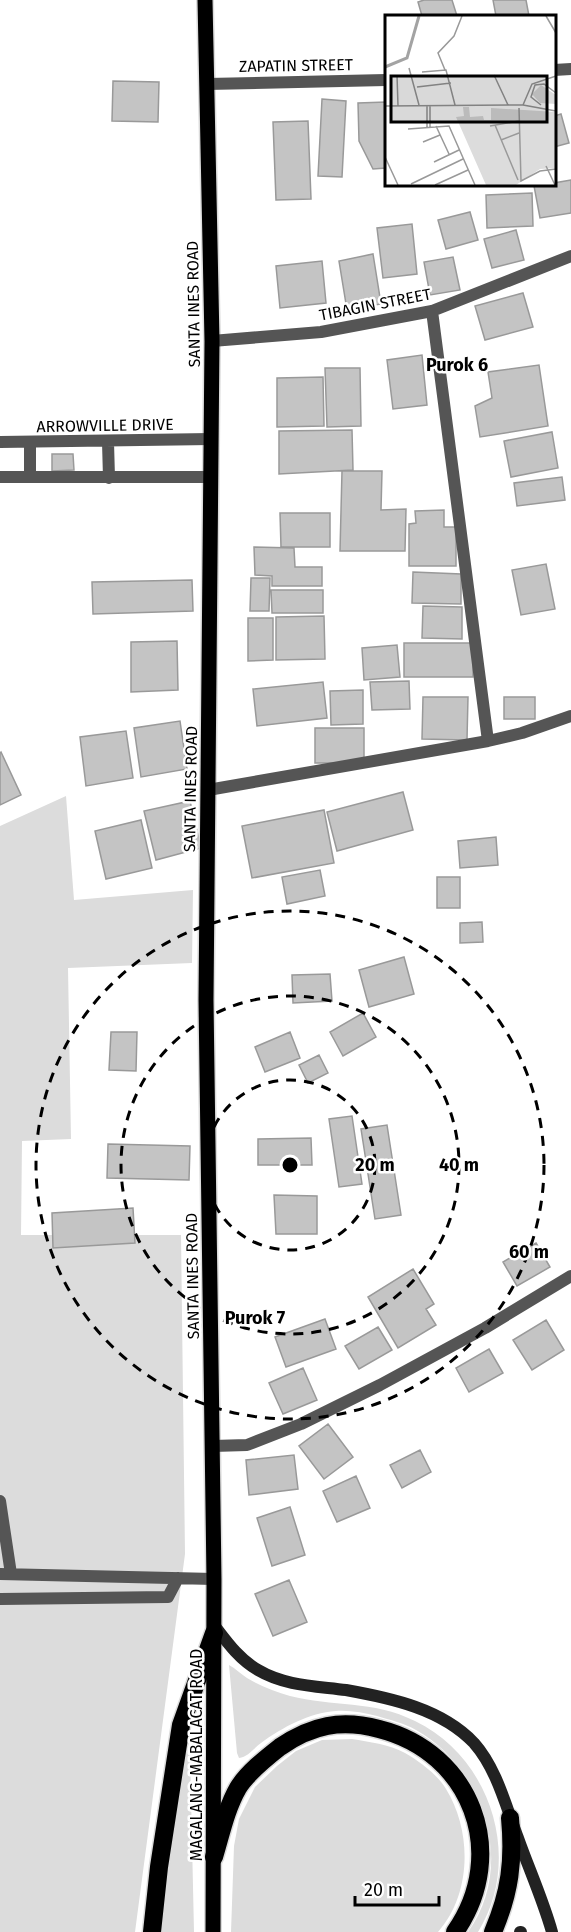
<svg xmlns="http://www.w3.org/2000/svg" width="571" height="1932" font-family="'Fira Sans',sans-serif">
  <rect width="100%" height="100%" fill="#fff"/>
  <path fill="#dcdcdc" d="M66,796L74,900L193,890L192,963L68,968L71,1139L22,1141L21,1235H181L185,1554L135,1932H0V826Z
    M229,1665C235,1668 241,1674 247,1678C260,1686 276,1692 290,1696C332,1707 373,1700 415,1721C492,1758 523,1860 478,1932H468C516,1865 485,1769 416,1730C404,1723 390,1720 377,1716C364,1713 350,1710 336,1711C309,1713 283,1727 261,1743C254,1748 248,1757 239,1758L237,1753Z
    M352,1739C369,1742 389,1744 405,1753C419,1761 438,1775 446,1789C472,1831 472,1894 438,1932H231L234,1846L239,1819L255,1787L277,1766L296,1751L322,1740Z
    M188,1748L190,1751L194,1932H161L167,1858L185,1751Z"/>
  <path fill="#c4c4c4" stroke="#999" stroke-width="1.5" d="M424,0H452L457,16H422L418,2Z
    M493,0H526L529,16H496Z
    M113,81L159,82L158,122L112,121Z
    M322,99L346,101L342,177L318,176Z
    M386,102V168L373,169L359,141L358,103Z
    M561,114L569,143L554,147V116Z
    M308,121L311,199L276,200L273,122Z
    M571,180V213L540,218L534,186L554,184V183Z
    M532,193L533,226L487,228L486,195Z
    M470,212L478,240L446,249L438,220Z
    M412,224L417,274L383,278L377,228Z
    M516,230L524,260L492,268L484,239Z
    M373,254L381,304L347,310L339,261Z
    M453,257L460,290L430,295L424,262Z
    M322,261L326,303L280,308L276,266Z
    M523,293L533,327L485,340L475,306Z
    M422,355L427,405L393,409L387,360Z
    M539,365L548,426L480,437L475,406L492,398L488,372Z
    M325,368H360L361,426L327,427Z
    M323,377L324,426L277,427V378Z
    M352,430L353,470L279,474V431Z
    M552,432L558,468L511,477L504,441Z
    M52,454H73L74,470L52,471Z
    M342,471H382L381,510L406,509L405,551H340Z
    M562,477L565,500L517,506L514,483Z
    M444,510V527H456V566H409V524L416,523L415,511Z
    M280,513H330V547H281Z
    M254,547L294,548L295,567H322V586H272V576L255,575Z
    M546,564L555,609L521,615L512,570Z
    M413,572L461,574V604L412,603Z
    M251,578H270L269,611H250Z
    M192,580L193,611L93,614L92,582Z
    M271,590H323V613H272Z
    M423,606L462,607V639L422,638Z
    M324,616L325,659L276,660V617Z
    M248,618H273V660L248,661Z
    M177,641L178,690L131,692V642Z
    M404,643H473V677H404Z
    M397,645L400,677L364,680L362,648Z
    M409,681L410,709L372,710L370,682Z
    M323,682L327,718L257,726L253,689Z
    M363,690V724L331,725L330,691Z
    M423,697H468L467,740L422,739Z
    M504,697H535V719H504Z
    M180,721L187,769L141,777L134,728Z
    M315,728H364V763H315Z
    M126,731L133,778L86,786L80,737Z
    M1,752L21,795L0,805V753Z
    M403,792L413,830L337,851L327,812Z
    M190,801L201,848L156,860L144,811Z
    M324,810L334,863L252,878L242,826Z
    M141,820L152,868L106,879L95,831Z
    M496,837L498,865L460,868L458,841Z
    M320,870L325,896L287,904L282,877Z
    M437,877H460V908H437Z
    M482,922L483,942L460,943V923Z
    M404,957L414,994L369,1007L359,970Z
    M330,974L332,1001L293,1003L292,975Z
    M363,1013L376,1037L343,1056L330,1032Z
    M111,1032H137L136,1071L109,1070Z
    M290,1032L300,1058L265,1072L255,1047Z
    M319,1055L328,1073L308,1083L299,1065Z
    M352,1116L362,1184L339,1187L329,1119Z
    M387,1125L401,1215L375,1219L361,1129Z
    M311,1138L312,1165H258V1139Z
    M108,1144L190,1146L189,1180L107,1178Z
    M274,1195L317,1196V1234H276Z
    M133,1208L135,1243L53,1248L52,1213Z
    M536,1243L550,1267L517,1286L503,1262Z
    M413,1269L434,1304L426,1309L436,1325L398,1348L368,1297Z
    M325,1319L336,1349L286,1367L275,1337Z
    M546,1320L564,1350L532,1370L513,1340Z
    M378,1327L392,1350L359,1369L345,1346Z
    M489,1349L503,1373L469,1392L456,1368Z
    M303,1368L317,1400L283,1414L269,1383Z
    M328,1424L353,1457L324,1479L299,1446Z
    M420,1450L431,1472L402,1488L390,1465Z
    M294,1455L298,1489L249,1495L246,1460Z
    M356,1476L370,1508L337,1522L323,1491Z
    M290,1507L305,1555L272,1566L257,1518Z
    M289,1580L307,1622L273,1636L255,1594Z"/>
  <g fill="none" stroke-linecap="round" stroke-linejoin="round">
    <defs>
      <path id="primary" d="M205,0L212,341L206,1000L214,1579L213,1932"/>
      <path id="highway" d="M214,1857C221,1834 226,1809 238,1788C247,1773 266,1758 280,1747C312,1725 341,1719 379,1729C471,1752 510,1853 455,1932
        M152,1932L159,1867L181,1725L214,1633
        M493,1932C510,1892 514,1861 510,1818"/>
    </defs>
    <use href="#primary" stroke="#dbdbdb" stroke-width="18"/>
    <use href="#highway" stroke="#dbdbdb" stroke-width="21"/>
    <path stroke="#555" stroke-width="12" d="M554,70L571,69
      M207,84L386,80
      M432,311L488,741
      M212,341L321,332L432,311L571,256
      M0,442L211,439
      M30,442V477
      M108,442L109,478
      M0,477H211
      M208,790L488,741L522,733L571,716
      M213,1446L247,1445L301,1424L380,1385L485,1328L571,1276
      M0,1501L11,1574
      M0,1574L214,1579
      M0,1599L168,1597L178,1578"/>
    <path stroke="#222" stroke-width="12" d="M214,1625C227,1642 239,1659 258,1670C285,1686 316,1686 346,1690C391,1698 442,1709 474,1743C497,1769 506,1807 518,1838C529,1869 543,1900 552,1932
      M520,1932H521"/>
    <use href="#primary" stroke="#000" stroke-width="15"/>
    <use href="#highway" stroke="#000" stroke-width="18"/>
  </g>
  <g fill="none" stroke="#000" stroke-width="3" stroke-dasharray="10 8">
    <circle cx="290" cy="1165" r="85"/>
    <circle cx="290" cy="1165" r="169"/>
    <circle cx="290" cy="1165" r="254"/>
  </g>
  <g text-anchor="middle" stroke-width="5" stroke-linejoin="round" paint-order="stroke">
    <g font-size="16" fill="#000" stroke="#fff">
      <text transform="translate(296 65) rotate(-1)" y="6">ZAPATIN STREET</text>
      <text transform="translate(193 304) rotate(-91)" y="6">SANTA INES ROAD</text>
      <text transform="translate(375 304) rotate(-11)" y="6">TIBAGIN STREET</text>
      <text transform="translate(105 425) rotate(-1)" y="6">ARROWVILLE DRIVE</text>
      <text transform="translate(190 789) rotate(-89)" y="6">SANTA INES ROAD</text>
      <text transform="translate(192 1276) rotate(-91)" y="6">SANTA INES ROAD</text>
      <text transform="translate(196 1755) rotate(-90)" y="6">MAGALANG-MABALACAT ROAD</text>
    </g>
    <g font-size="18" font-weight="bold" fill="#000" stroke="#fff">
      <text x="457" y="371">Purok 6</text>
      <text x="255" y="1324">Purok 7</text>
    </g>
  </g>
  <g transform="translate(385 15)">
    <rect width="171" height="171" fill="#fff"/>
    <path d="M156,70L171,80V89L155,88L147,79ZM78,92H84L85,102L98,101L99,105H106V93L171,97V153L155,154L131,170H101L71,102L79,101Z" fill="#dcdcdc"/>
    <path fill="none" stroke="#a3a3a3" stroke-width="3" d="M0,52L22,43L34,1"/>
    <path fill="none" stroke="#999" stroke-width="1.5" d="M161,1L171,18M24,53L34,90M60,55L53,38L69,21L77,1M37,57L61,55L70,90M12,60L13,91M109,60L123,90M32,72L66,68M42,90V112M45,90V112M138,90L147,69L171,61M138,90L171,96M156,90L146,82L150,70L159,69L171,78M0,91L139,90M134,93L136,166L155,156L171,154M110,110L133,165M51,111L64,139M105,111L134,106M23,114L64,111L90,170M116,125L134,118M38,127L55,120M0,142L13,170M49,147L74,135M161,151L170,170M26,169L78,144M50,170L83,155"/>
    <path fill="#000" fill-opacity="0.15" stroke="#000" stroke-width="3" d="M6,61H162V107H6Z"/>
    <rect width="171" height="171" fill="none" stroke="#000" stroke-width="3"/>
  </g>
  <circle cx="290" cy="1165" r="9" fill="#000" stroke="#fff" stroke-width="3"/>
  <g font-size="18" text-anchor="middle" font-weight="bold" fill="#000" stroke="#fff" stroke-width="5" stroke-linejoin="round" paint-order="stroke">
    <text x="375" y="1171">20 m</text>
    <text x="459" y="1171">40 m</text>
    <text x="529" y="1258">60 m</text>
  </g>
  <path d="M355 1896v9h84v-9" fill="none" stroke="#000000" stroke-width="3"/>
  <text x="364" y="1896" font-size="18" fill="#000000" stroke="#ffffff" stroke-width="4.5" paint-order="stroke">20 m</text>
</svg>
